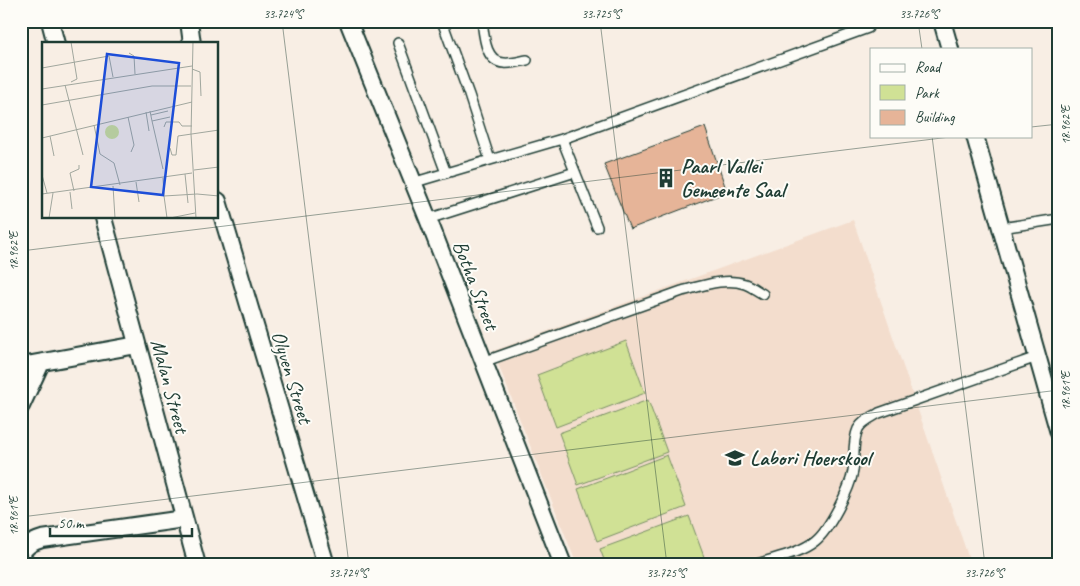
<svg xmlns="http://www.w3.org/2000/svg" width="1080" height="586" font-family="Caveat,sans-serif">
  <rect width="100%" height="100%" fill="#f8eee4"/>
  <filter id="ink" filterUnits="userSpaceOnUse"><feTurbulence type="fractalNoise" baseFrequency=".02" numOctaves="2"/><feDisplacementMap in="SourceGraphic" scale="10" xChannelSelector="R" yChannelSelector="G"/><feConvolveMatrix kernelMatrix="1 2 1 2 8 2 1 2 1" color-interpolation-filters="sRGB"/></filter>
  <g filter="url(#ink)">
    <path fill="#f3ddcd" d="M853,220L971,565H577L493,351Z"/>
    <path fill="#d0e195" stroke="#788f64" d="M626,341L645,393L556,427L537,375Z
      M648,400L667,452L578,485L559,433Z
      M667,455L686,507L597,541L578,489Z
      M689,516L707,565H606L600,549Z"/>
    <path fill="#e6b498" stroke="#1f3d34" d="M386,21H422L387,26Z
      M705,127L727,192L630,229L604,164Z"/>
    <g fill="none" stroke-linecap="round" stroke-linejoin="round">
      <defs>
        <path id="service" d="M482,21C484,35 485,62 504,63C511,64 520,61 527,60
          M398,43L446,173
          M562,139L597,227
          M490,160L562,139L868,28
          M412,183L490,160L469,95L442,21
          M428,219L575,172
          M1001,228L1059,219
          M483,362L682,291C702,286 725,277 745,284C751,286 757,291 763,294
          M754,565C773,558 799,554 815,541C829,530 850,489 853,471C855,458 852,442 858,429C862,421 871,418 879,413L1037,357"/>
        <path id="minor" d="M50,21L56,44
          M189,21L192,44
          M348,21L428,219L563,565
          M942,21L950,49
          M975,136L1059,433
          M218,201L326,565
          M103,218L197,565
          M21,366L137,345
          M21,406L41,363
          M21,555C25,545 33,542 42,539L184,519"/>
      </defs>
      <use href="#service" stroke="#1f3d34" stroke-width="12"/>
      <use href="#minor" stroke="#1f3d34" stroke-width="20"/>
      <use href="#service" stroke="#fdfcf7" stroke-width="9"/>
      <use href="#minor" stroke="#fdfcf7" stroke-width="16"/>
    </g>
  </g>
  <path fill="none" stroke="#1f3d34" stroke-width="1" stroke-opacity="0.45" d="M282,21L349,565M600,21L667,565M918,21L922,49M1031,127L1059,124M932,136L985,565M21,251L958,136M21,491L30,565M21,517L1059,390"/>
  <defs>
    <symbol id="building-bare" viewBox="-9 -9 18 18"><path d="M-4-6H4V6H1V3H-1V6H-4ZM-2.5-4.3h1.7v1.8h-1.7ZM.8-4.3h1.7v1.8H.8ZM-2.5-1h1.7V.8h-1.7ZM.8-1h1.7V.8H.8Z" fill="#1f3d34" stroke="#fdfcf7" stroke-width="2.5" paint-order="stroke"/></symbol>
    <symbol id="school-bare" viewBox="-9 -9 18 18"><path d="M0-5L7-2L0 1L-7-2ZM-4 1L0 2.5L4 1V4Q0 6-4 4Z" fill="#1f3d34" stroke="#fdfcf7" stroke-width="2.5" paint-order="stroke"/></symbol>
  </defs>
  <g fill-rule="evenodd">
    <use href="#building-bare" x="652" y="164" width="28" height="28"/>
    <use href="#school-bare" x="721" y="444" width="28" height="28"/>
  </g>
  <g text-anchor="middle" stroke-width="4" stroke-linejoin="round" paint-order="stroke">
    <g font-size="21" font-weight="bold" fill="#1f3d34" stroke="#fdfcf7" text-anchor="start">
      <text x="681" y="173">Paarl Vallei<tspan x="681" dy="24">Gemeente Saal</tspan></text>
      <text x="750" y="465">Labori Hoerskool</text>
    </g>
    <g font-size="21" fill="#1f3d34" stroke="#fdfcf7">
      <text transform="translate(476 285) rotate(69)" y="7">Botha Street</text>
      <text transform="translate(292 377) rotate(73)" y="7">Olyven Street</text>
      <text transform="translate(170 386) rotate(75)" y="7">Malan Street</text>
    </g>
  </g>
  <g transform="translate(42 42)">
    <rect width="176" height="176" fill="#f8eee4"/>
    <path d="M63 90a7 7 0 1 1 14 0a7 7 0 1 1-14 0Z" fill="#d0e195"/>
    <path fill="none" stroke="#a1a79e" stroke-width="1" d="M151,0L149,92L154,176M87,11L92,14L93,32M0,26L67,14L71,35M150,27L158,30L159,54M29,40L35,37L29,0M23,43L41,113M0,47L150,24M0,63L110,44H149M108,69L110,79L128,75M104,70L107,89M109,73L126,69M86,75L92,103L89,110M110,79L121,127M52,83L58,112L72,121L78,143M122,85L124,80H137L140,84H150M8,94L12,114M0,96L150,60M128,106L130,113H134L136,94L177,88M152,128L177,125M143,132L146,161M0,133L5,151M121,136L122,154L155,152L177,154M94,140L97,160M71,144L73,176M32,149L28,131L37,127V123M28,150L30,167M0,152L150,131M122,154L125,176M7,176L11,151M128,176L153,171"/>
    <path fill="#1d4ed8" fill-opacity="0.15" stroke="#1d4ed8" stroke-width="2.5" d="M65,12L137,21L121,153L49,145Z"/>
    <rect width="176" height="176" fill="none" stroke="#1f3d34" stroke-width="2.5"/>
  </g>
  <rect width="1080" height="586" fill="none" stroke="#fdfcf7" stroke-width="55"/>
  <rect x="870" y="48" width="162" height="90" fill="#fdfcf7" stroke="#a4b0a9"/>
  <rect x="880" y="64" width="25" height="8" fill="#fdfcf7" stroke="#a4b0a9"/>
  <text x="915" y="72" font-size="15" fill="#1f3d34">Road</text>
  <rect x="880" y="85" width="25" height="15" fill="#d0e195" stroke="#a4b0a9"/>
  <text x="915" y="98" font-size="15" fill="#1f3d34">Park</text>
  <rect x="880" y="110" width="25" height="15" fill="#e6b498" stroke="#a4b0a9"/>
  <text x="915" y="122" font-size="15" fill="#1f3d34">Building</text>
  <path d="M50 528v8h142v-8" fill="none" stroke="#1f3d34" stroke-width="2.5"/>
  <text x="58" y="528" font-size="15" fill="#1f3d34" stroke="#fdfcf7" stroke-width="4" paint-order="stroke">50 m</text>
  <rect x="28" y="28" width="1024" height="530" fill="none" stroke="#1f3d34" stroke-width="2"/>
  <g font-size="12" text-anchor="middle" fill="#1f3d34">
    <text x="283" y="18">33.724°S</text>
    <text x="601" y="18">33.725°S</text>
    <text x="919" y="18">33.726°S</text>
    <text transform="translate(1066 125) rotate(-90)" y="4">18.962°E</text>
    <text transform="translate(14 251) rotate(-90)" y="4">18.962°E</text>
    <text transform="translate(1066 391) rotate(-90)" y="4">18.961°E</text>
    <text transform="translate(14 516) rotate(-90)" y="4">18.961°E</text>
    <text x="348" y="577">33.724°S</text>
    <text x="666" y="577">33.725°S</text>
    <text x="984" y="577">33.726°S</text>
  </g>
</svg>
